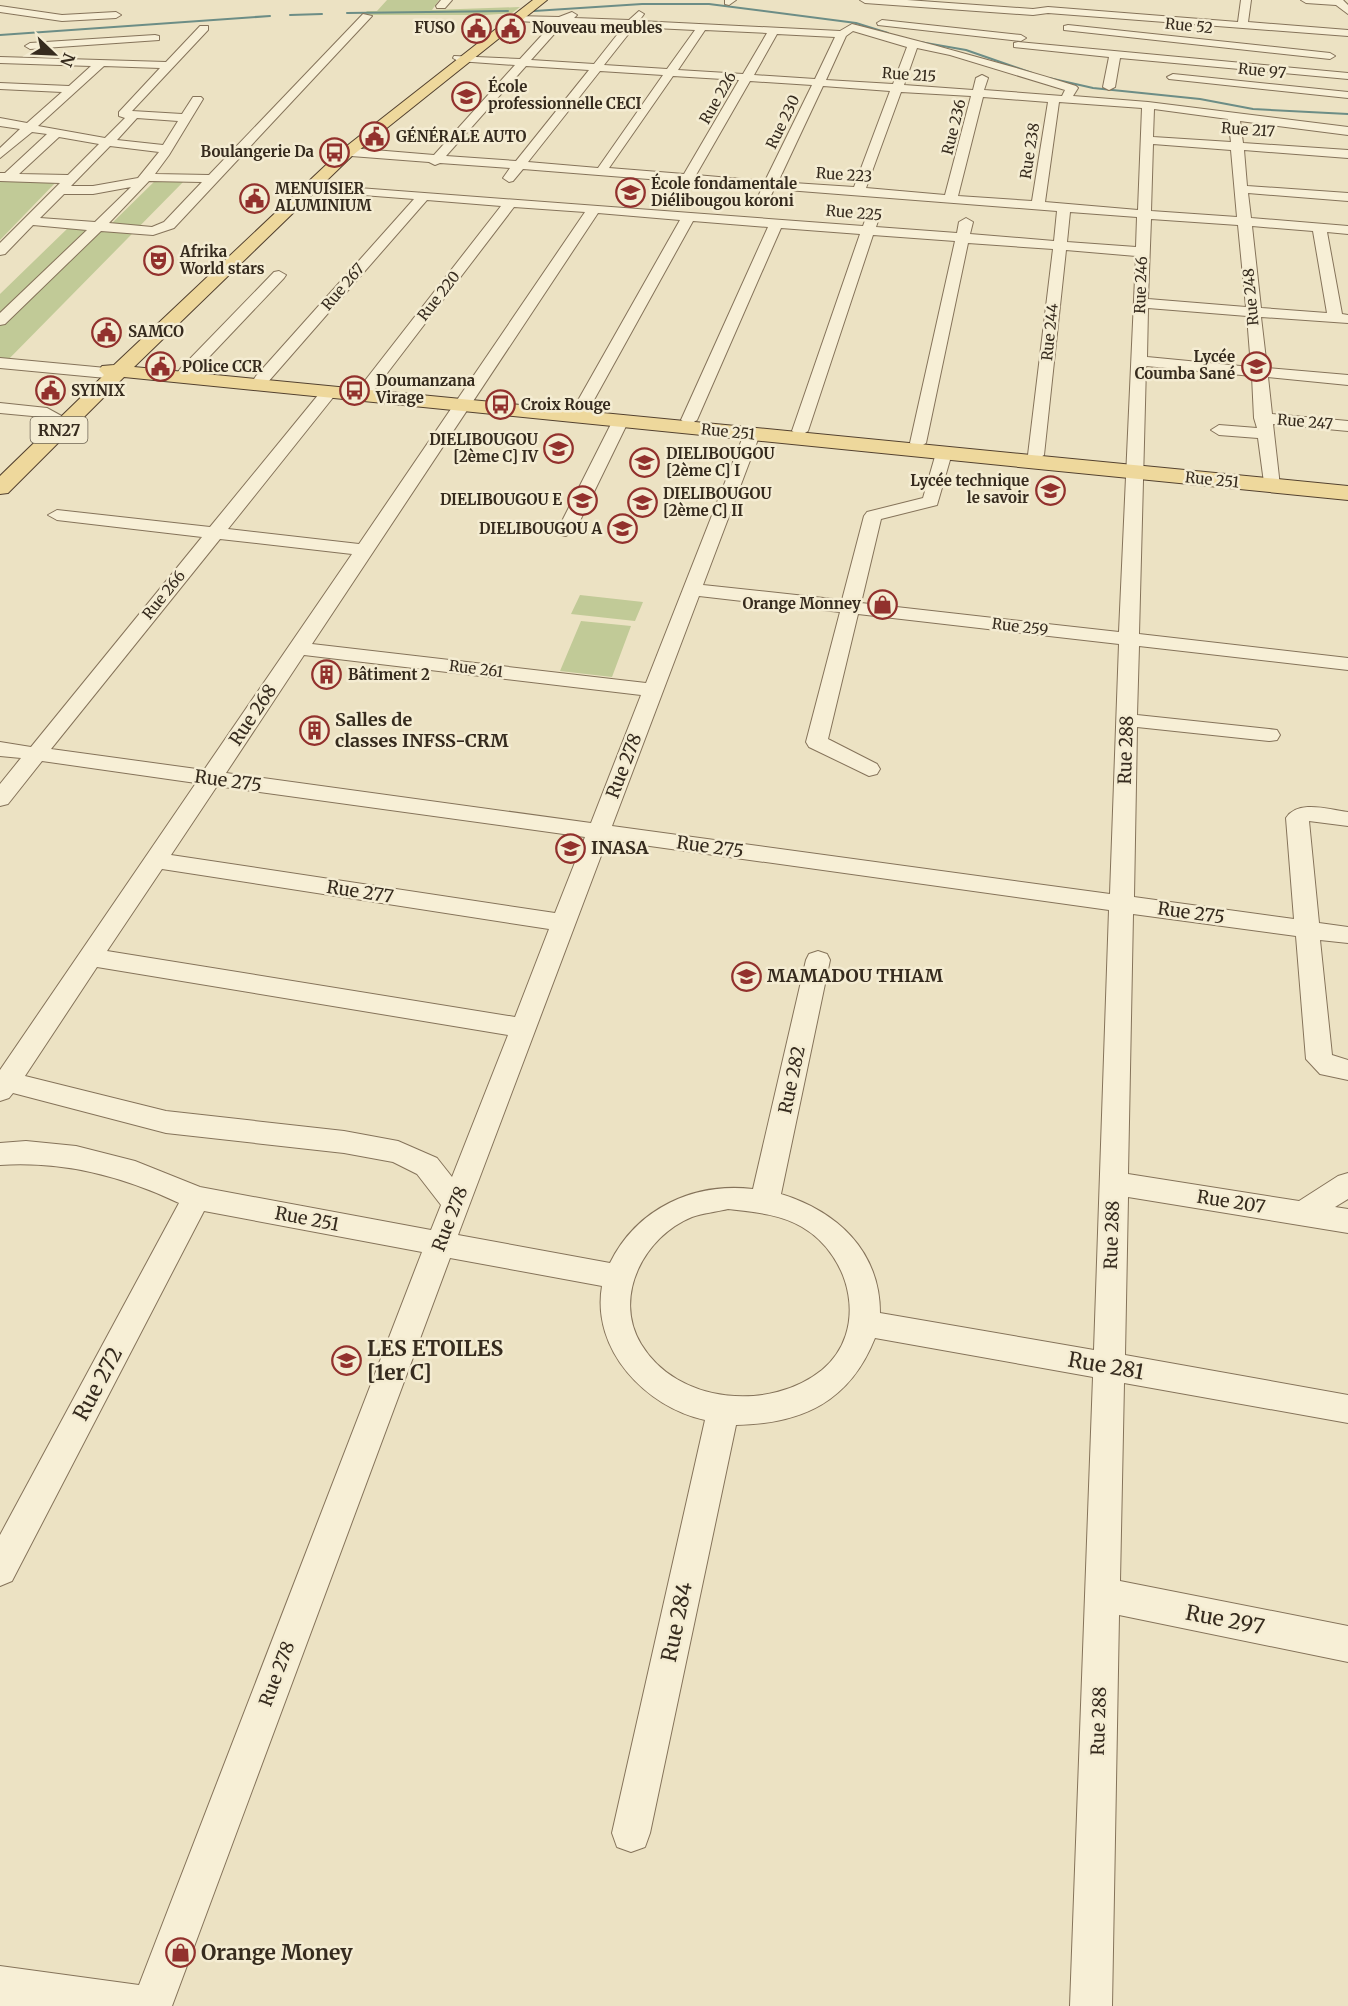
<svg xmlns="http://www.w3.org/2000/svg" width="1348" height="2006" font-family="Merriweather,serif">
  <rect width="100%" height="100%" fill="#ece2c3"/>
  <path fill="#c1ca97" d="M387,0H439L432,10L520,7L512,13L485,15H363L367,11H377Z
    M160,176H189L0,368V294L69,227L107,228Z
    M0,180L57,181L0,240Z
    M580,595L643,602L635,621L571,614Z
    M581,621L631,626L612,677L560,671Z"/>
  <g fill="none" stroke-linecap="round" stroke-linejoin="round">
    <path stroke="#6c8d86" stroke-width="2" d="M534,11L642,4H709L856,23L888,33
      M347,13L508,11
      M290,15L322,14
      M0,35L270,16
      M920,42L966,50L1032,73
      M1049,78L1093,88L1200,99L1253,109L1348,114"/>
    <defs>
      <path id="minor" d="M441,0H452L445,8H437L436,6Z
        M725,0H736L729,5L725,4Z
        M860,0H907L1033,9L1048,7L1238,22L1241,0H1251L1248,22L1348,30V36L1048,13L1033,15L865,3Z
        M1301,0H1343L1348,5V14L1336,5L1306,3Z
        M0,6L62,15L116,12L121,15L116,18L62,21L0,12Z
        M639,11L644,14L639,21L840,31L852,24C927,43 1002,63 1076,86L1078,88L1073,96L1148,102L1348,127V135L1240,121L1243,143L1348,150V158L1244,150L1247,186L1348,193V201L1248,193L1251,218L1348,226V234L1327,232L1342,314L1348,315V323L1261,317L1267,368L1348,375V385L1268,377L1272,414L1348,421V431L1273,424L1280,486L1277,490H1265L1258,438L1219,435L1211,430L1219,425L1257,428L1254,418L1252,376L1146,366L1139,634L1348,658V670L1139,646L1137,715L1269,729L1277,730L1280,735L1277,740L1269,741L1137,727L1134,897L1294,919L1286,818C1298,799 1330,810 1348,812V826L1309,821L1319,923L1348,927V943L1320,940L1332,1055L1348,1060V1080L1320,1074L1306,1059L1296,936L1133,914L1128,1174L1299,1201L1338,1176L1348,1173V1199L1335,1207L1348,1209V1233L1128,1197L1125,1355L1348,1395V1423L1124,1383L1120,1581L1348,1626V1662L1119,1615L1112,2006H1070L1093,1377L875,1338C850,1401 803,1424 736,1425L650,1833L645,1847L631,1852L617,1847L612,1833L705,1420C646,1407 591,1350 602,1286L450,1258L172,2006H0V1966L139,1985L422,1252L204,1211L12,1581L0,1586V1535L179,1203C121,1176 64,1161 0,1165V1143L26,1141L76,1146L135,1161L200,1187L431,1230L441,1205L417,1174L393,1162L344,1153L166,1133L13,1093L9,1098L0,1101V1070L196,783L42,761L8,804L0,806V784L21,758L0,756V742L31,747L202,537L57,520L48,515L57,510L210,527L323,389H335L337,392L335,395L228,529L359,544L585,212L514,207L372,393H360L358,390L360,387L501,206L427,200L268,382H256L254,379L256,376L414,199L311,191L305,187L306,184L863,226L868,212L873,211L880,215L876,227L957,233L959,222L966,218L973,222L970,234L1054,241L1057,211L774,189L768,202L763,203L757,199L762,188L523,169L513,181L509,182L503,178L510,168L440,163L435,165L429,162L338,155L332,151L338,147L434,155L515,65L458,61L453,58L454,56L520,59L553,23L518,21L514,20V16L559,17L572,12L577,15L574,18L629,20ZM564,23L624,26L594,64L531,60ZM634,27L695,30L667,69L604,65ZM705,30L767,33L743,74L678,70ZM853,31L907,47L893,84L826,80L846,36ZM777,34L835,37L815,79L754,75ZM917,48L950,55L1065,90L1062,96L984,90L988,78L982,75L976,78L973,90L904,85ZM526,66L589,70L516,161L446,156ZM600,71L663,75L598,168L528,162ZM673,76L739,80L684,174L609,168ZM750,81L812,85L765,181L696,175ZM823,86L890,91L854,187L778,182ZM901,92L971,96L945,195L866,188ZM983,97L1048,102L1032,201L958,196ZM1059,102L1142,108L1138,210L1045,202ZM1154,109L1228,119L1231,142L1153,137ZM1153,144L1231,150L1237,217L1151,211ZM1070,212L1137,217L1136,247L1067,242ZM598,213L680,220L568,418L570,421H582L584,418L693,221L768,227L681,420L689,425L697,420L781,228L860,234L792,431L800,436L808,431L873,235L955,241L910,443L918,448L926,443L968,243L1053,249L1028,455L1036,460L1044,455L1066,250L1136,256L1119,632L861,603L881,519L937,505L952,453L944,448L936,453L923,498L867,512L864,516L842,600L703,585L760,434L752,429L744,434L646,683L312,644ZM1151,219L1238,225L1246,307L1148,299ZM1252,226L1313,231L1327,313L1261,308ZM1148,308L1247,316L1251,367L1147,357ZM220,539L352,554L204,770L51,749ZM699,596L840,612L806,742L809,747L869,776L877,774L880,769L877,764L828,739L858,614L1119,644L1110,894L612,826ZM304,655L641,695L591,823L226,773ZM217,786L585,837L555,913L171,855ZM607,840L1109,910L1094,1350L880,1313C880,1250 836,1211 781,1194L830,960L827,954L818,951L809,954L806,960L753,1189C694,1182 637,1208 610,1263L458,1235ZM162,869L549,929L515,1017L107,951ZM97,967L508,1035L452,1177L437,1158L398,1141L344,1131L166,1111L25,1076ZM728,1209C754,1212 780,1214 802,1227C852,1256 869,1331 822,1370C770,1412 677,1404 641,1344C612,1296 645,1236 692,1217C703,1213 716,1212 728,1209Z
        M363,14L372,16L174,228L153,235L101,231L5,324L0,325V313L87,230L33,225L5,254L0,255V243L60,183L0,181V173H5L47,134L32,132L0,158V148L20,129L0,126V118L27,123L62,92L0,89V83L69,86L91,66L0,63V57L166,62L200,26H208V30L132,111L182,114L193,97H201L203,99L169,155L155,174L209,175ZM104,66L160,68L119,112V116L125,118L105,138L38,126ZM137,118L178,121L163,145L117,140ZM59,137L99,144L68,175L19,174ZM110,146L159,152L138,178L93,186H71ZM149,181L202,182L164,222L152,227L109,223ZM131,187L95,222L40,218L64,194H93Z
        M882,20L1021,35L1026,38L1021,41L878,25L877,23Z
        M1068,25L1330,53L1335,56L1330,59L1064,30V26Z
        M155,35L159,36V40L30,49L25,46L30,43Z
        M1018,42L1348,73V79L1120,58L1115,87L1109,90L1103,87L1109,57L1014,47V43Z
        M1173,74L1348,92V98L1169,79L1167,77Z
        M279,271L286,275L284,278L192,375H180L178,372L180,369L274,272Z
        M0,358L106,368L114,373L106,378L0,368Z
        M0,403L47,408L67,419L59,424L43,417L0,413Z
        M620,417L628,422L575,531L566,536L560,535L557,531L612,422Z"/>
      <path id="major" d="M533,0H547L353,155L134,367L1348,486V500L124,377L8,493L0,494V476L104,375L99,370L102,366L114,365L343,149Z"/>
    </defs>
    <use href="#minor" stroke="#85735a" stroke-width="2"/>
    <use href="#major" stroke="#53412f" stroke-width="2"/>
    <use href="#minor" fill="#f7efd6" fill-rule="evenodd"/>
    <use href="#major" fill="#eed89c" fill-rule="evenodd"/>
  </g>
  <defs>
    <symbol id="civic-ring" viewBox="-11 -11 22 22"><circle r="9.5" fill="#f4ecd2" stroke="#92312d" stroke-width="1.5"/><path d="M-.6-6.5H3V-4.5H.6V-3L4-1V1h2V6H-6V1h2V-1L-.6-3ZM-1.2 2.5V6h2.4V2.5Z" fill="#92312d"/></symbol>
    <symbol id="school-ring" viewBox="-11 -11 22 22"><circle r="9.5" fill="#f4ecd2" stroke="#92312d" stroke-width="1.5"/><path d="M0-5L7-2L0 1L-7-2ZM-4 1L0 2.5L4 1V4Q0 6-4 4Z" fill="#92312d"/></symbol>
    <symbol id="bus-ring" viewBox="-11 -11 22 22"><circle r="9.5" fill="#f4ecd2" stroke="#92312d" stroke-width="1.5"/><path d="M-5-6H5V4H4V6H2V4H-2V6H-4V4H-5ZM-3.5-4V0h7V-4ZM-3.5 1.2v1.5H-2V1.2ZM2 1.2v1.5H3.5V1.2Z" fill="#92312d"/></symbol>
    <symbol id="theatre-ring" viewBox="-11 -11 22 22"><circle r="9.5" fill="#f4ecd2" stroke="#92312d" stroke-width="1.5"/><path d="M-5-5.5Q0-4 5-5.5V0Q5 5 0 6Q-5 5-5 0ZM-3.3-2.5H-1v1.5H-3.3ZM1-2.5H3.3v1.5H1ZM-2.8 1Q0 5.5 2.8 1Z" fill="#92312d"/></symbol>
    <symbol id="shop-ring" viewBox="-11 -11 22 22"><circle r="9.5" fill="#f4ecd2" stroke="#92312d" stroke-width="1.5"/><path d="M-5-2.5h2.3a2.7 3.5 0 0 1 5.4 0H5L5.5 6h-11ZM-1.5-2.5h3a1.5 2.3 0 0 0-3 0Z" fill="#92312d"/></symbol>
    <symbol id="building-ring" viewBox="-11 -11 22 22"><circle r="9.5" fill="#f4ecd2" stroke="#92312d" stroke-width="1.5"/><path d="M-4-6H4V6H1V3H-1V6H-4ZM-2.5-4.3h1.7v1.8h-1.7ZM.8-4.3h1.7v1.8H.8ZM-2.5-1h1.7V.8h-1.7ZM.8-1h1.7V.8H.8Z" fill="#92312d"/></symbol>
  </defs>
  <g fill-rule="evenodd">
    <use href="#civic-ring" x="460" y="12" width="33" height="33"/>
    <use href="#civic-ring" x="494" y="12" width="33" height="33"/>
    <use href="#school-ring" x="450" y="80" width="33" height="33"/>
    <use href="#civic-ring" x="358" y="120" width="33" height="33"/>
    <use href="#bus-ring" x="318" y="136" width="33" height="33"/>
    <use href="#school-ring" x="614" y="176" width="33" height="33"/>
    <use href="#civic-ring" x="238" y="182" width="33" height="33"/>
    <use href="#theatre-ring" x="142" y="244" width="33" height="33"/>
    <use href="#civic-ring" x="90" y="316" width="33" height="33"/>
    <use href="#school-ring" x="1240" y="350" width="33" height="33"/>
    <use href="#civic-ring" x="144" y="350" width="33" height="33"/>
    <use href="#bus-ring" x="338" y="374" width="33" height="33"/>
    <use href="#civic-ring" x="34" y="374" width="33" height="33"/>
    <use href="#bus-ring" x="484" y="388" width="33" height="33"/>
    <use href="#school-ring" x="542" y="432" width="33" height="33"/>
    <use href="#school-ring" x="628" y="446" width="33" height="33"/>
    <use href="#school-ring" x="1034" y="474" width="33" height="33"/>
    <use href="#school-ring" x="566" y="484" width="33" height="33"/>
    <use href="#school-ring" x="626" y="486" width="33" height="33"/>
    <use href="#school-ring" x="606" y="512" width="33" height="33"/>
    <use href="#shop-ring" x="866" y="588" width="33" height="33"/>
    <use href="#building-ring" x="310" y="658" width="33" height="33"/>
    <use href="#building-ring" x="298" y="714" width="33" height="33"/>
    <use href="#school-ring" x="554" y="832" width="33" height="33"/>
    <use href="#school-ring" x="730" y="960" width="33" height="33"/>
    <use href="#school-ring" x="330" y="1344" width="33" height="33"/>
    <use href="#shop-ring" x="164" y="1936" width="33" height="33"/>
  </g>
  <g text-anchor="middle" stroke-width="5" stroke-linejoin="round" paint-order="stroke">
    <g font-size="15" fill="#362b1e" stroke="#f4ecd2">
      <text transform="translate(1189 26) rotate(6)" y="5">Rue 52</text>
      <text transform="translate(1262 71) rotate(6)" y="5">Rue 97</text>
      <text transform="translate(909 75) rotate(4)" y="5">Rue 215</text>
      <text transform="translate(718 98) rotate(-60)" y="5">Rue 226</text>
      <text transform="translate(783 122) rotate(-64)" y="5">Rue 230</text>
      <text transform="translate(954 127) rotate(-76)" y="5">Rue 236</text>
      <text transform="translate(1248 130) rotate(4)" y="5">Rue 217</text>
      <text transform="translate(1030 151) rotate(-81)" y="5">Rue 238</text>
      <text transform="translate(844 175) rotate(4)" y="5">Rue 223</text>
      <text transform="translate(854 213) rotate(5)" y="5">Rue 225</text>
      <text transform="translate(1141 285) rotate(-88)" y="5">Rue 246</text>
      <text transform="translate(343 287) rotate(-49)" y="5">Rue 267</text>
      <text transform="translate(439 296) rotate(-52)" y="5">Rue 220</text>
      <text transform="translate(1251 297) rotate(-95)" y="5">Rue 248</text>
      <text transform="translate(1050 332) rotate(-84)" y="5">Rue 244</text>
      <text transform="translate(1305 422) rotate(5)" y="5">Rue 247</text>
      <text transform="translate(728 432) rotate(6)" y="5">Rue 251</text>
      <text transform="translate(1212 480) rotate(6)" y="5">Rue 251</text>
      <text transform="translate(164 595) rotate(-51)" y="5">Rue 266</text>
      <text transform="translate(1020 627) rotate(7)" y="5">Rue 259</text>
      <text transform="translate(476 669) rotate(7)" y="5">Rue 261</text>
    </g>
    <g font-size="15" font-weight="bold" fill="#362b1e" stroke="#f4ecd2" text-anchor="start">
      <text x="455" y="33" text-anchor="end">FUSO</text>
      <text x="532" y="33">Nouveau meubles</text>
      <text x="488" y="92">École<tspan x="488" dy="17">professionnelle CECI</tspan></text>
      <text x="396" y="142">GÉNÉRALE AUTO</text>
      <text x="314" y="157" text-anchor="end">Boulangerie Da</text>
      <text x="651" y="189">École fondamentale<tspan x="651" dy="17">Diélibougou koroni</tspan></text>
      <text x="275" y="194">MENUISIER<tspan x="275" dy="17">ALUMINIUM</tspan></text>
      <text x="180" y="257">Afrika<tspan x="180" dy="17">World stars</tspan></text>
      <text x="128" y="337">SAMCO</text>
      <text x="1235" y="362" text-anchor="end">Lycée<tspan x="1235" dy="17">Coumba Sané</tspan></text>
      <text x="182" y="372">POlice CCR</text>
      <text x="376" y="386">Doumanzana<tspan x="376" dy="17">Virage</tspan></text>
      <text x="71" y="396">SYINIX</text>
      <text x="521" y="410">Croix Rouge</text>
      <text x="538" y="445" text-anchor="end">DIELIBOUGOU<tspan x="538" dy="17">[2ème C] IV</tspan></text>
      <text x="666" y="459">DIELIBOUGOU<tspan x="666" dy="17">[2ème C] I</tspan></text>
      <text x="1029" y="486" text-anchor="end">Lycée technique<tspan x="1029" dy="17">le savoir</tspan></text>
      <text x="663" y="499">DIELIBOUGOU<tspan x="663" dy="17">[2ème C] II</tspan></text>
      <text x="562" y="505" text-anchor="end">DIELIBOUGOU E</text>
      <text x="602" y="534" text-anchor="end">DIELIBOUGOU A</text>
      <text x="861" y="609" text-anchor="end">Orange Monney</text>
      <text x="348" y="680">Bâtiment 2</text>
    </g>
    <rect fill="#f4ecd2" stroke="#6f6554" stroke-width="1.5" x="30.5" y="417" width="57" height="26" rx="4.5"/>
    <g font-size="16" font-weight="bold" fill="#362b1e">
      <text x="59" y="436">RN27</text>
    </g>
    <g font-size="18" fill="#362b1e" stroke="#f4ecd2">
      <text transform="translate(253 715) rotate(-56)" y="6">Rue 268</text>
      <text transform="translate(1126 750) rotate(-88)" y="6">Rue 288</text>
      <text transform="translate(624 766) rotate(-69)" y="6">Rue 278</text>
      <text transform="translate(228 781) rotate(8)" y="6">Rue 275</text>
      <text transform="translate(710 847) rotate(8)" y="6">Rue 275</text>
      <text transform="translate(360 892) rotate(9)" y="6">Rue 277</text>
      <text transform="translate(1191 913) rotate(8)" y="6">Rue 275</text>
      <text transform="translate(792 1080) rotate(-78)" y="6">Rue 282</text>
      <text transform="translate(1231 1202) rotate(9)" y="6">Rue 207</text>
      <text transform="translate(307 1219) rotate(11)" y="6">Rue 251</text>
      <text transform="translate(450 1219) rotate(-69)" y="6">Rue 278</text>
      <text transform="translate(1112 1235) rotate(-88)" y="6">Rue 288</text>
      <text transform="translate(277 1674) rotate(-69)" y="6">Rue 278</text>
      <text transform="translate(1099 1721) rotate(-88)" y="6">Rue 288</text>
    </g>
    <g font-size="18" font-weight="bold" fill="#362b1e" stroke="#f4ecd2" text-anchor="start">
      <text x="335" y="726">Salles de<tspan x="335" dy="21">classes INFSS-CRM</tspan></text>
      <text x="591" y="854">INASA</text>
      <text x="767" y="982">MAMADOU THIAM</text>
    </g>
    <g font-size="21" font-weight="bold" fill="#362b1e" stroke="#f4ecd2" text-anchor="start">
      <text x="367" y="1356">LES ETOILES<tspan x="367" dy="24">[1er C]</tspan></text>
      <text x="201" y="1960">Orange Money</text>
    </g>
    <g font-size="21" fill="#362b1e" stroke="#f4ecd2">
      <text transform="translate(1106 1366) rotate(10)" y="7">Rue 281</text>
      <text transform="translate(98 1384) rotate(-62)" y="7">Rue 272</text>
      <text transform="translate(1225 1620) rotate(11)" y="7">Rue 297</text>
      <text transform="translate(677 1622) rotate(-78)" y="7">Rue 284</text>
    </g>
  </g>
  <g transform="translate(54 54) rotate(113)" stroke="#f4ecd2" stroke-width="4.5" paint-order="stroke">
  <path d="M0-4.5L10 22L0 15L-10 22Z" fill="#362b1e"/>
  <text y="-9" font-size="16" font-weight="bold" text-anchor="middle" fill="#362b1e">N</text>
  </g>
</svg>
